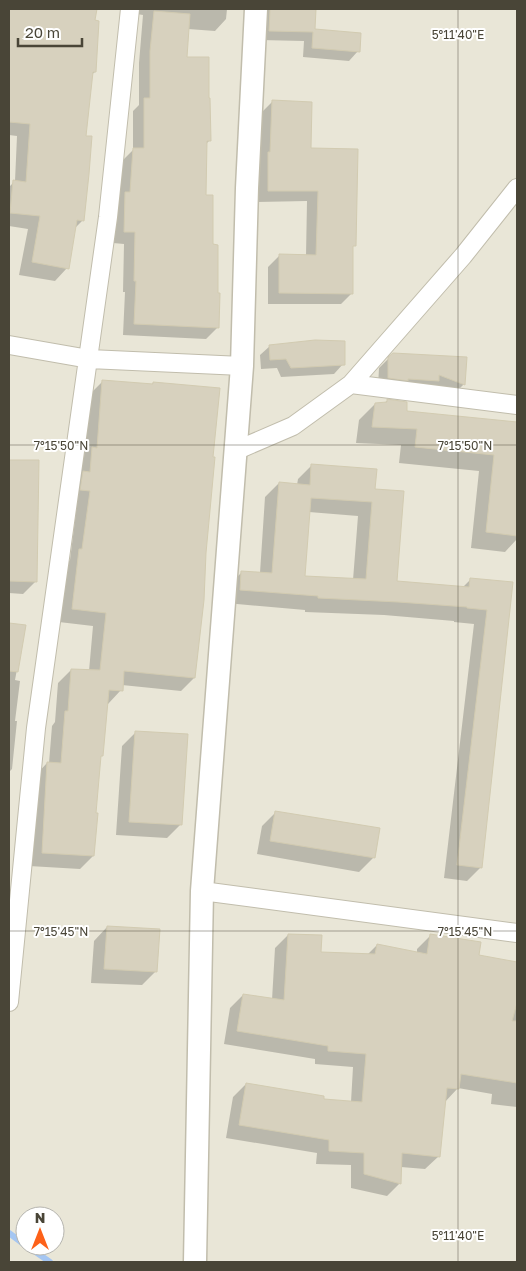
<svg xmlns="http://www.w3.org/2000/svg" width="526" height="1271" font-family="'Golos Text',sans-serif">
  <rect width="100%" height="100%" fill="#f5f3e9"/>
  <path fill="#e9e6d7" fill-rule="evenodd" d="M9,9H517V1262H9ZM25,1216H55V1246H25Z"/>
  <path fill="#0003" fill-rule="evenodd" d="M9,9H96L94,21L95,72L91,75L84,137L82,221L75,228L67,268L55,281L19,275L28,229L9,226V187L15,181L17,136L9,135Z
    M138,9H227L226,19L215,31L188,29L185,58L210,140L206,144L204,196L212,246L218,327L206,339L123,335L125,292H123L124,244L113,243L114,205L119,200L122,161L133,150V111L139,105V63L143,15L137,14Z
    M261,9H314V30L358,51L349,61L303,57L304,41L260,40Z
    M272,102L309,149L354,245L352,248V293L341,304H268V267L279,256H306L307,201L257,202L261,113Z
    M270,346L343,364L334,374L281,377L277,368L261,369L260,355Z
    M393,354L464,384L455,393L378,387L379,368Z
    M103,381L151,385L153,383L194,678L181,691L122,685L121,690L108,704L106,703L94,814L93,856L80,869L29,866L34,777L47,763H49L52,726L55,722L58,683L71,670L89,671L93,626L59,622L67,563L70,560L77,504L68,503L79,462L84,457L90,394Z
    M387,401L406,412L517,424V539L505,552L471,548L479,471L399,463L401,445L356,443L359,420L375,404L384,403Z
    M9,461L37,462L36,581L23,594L9,593Z
    M312,465L374,490L396,582L462,588L471,579L512,583L481,867L467,881L444,878L474,624L454,622V621L384,615L305,612V610L226,603L228,586L242,572L260,573L265,497L279,483L297,485L298,479ZM309,512L358,516L353,580L304,577Z
    M9,624L25,626L15,680L20,681L15,721H17L12,769L9,772Z
    M136,732L181,824L167,838L116,835L122,746Z
    M276,812L373,858L359,872L257,854L262,826Z
    M107,927L156,971L142,985L91,983L94,941Z
    M288,935L320,953L367,955L377,945L417,953V949L431,935L477,956L517,963V1107L491,1104L492,1094L458,1088L444,1103L439,1156L425,1169L401,1167L400,1183L387,1196L351,1188V1165L316,1164L317,1153L226,1138L233,1097L246,1084L322,1101L351,1102L353,1067L315,1064V1059L224,1044L230,1008L243,995L272,1000L275,948Z"/>
  <g fill="none" stroke-linecap="round" stroke-linejoin="round">
    <path stroke="#a5c6f2" stroke-width="6" d="M9,1233L25,1245
      M27,1246L50,1262"/>
  </g>
  <path fill="#d7d1be" stroke="#d2cbb1" fill-rule="evenodd" d="M9,9H97L95,20L99,21L96,72H93L86,136H92L89,174L84,221L77,220L69,269L32,262L40,216L10,213L13,180L26,182L30,124L9,122Z
    M270,9H316L315,29L361,33L360,52L312,48L313,32L269,31Z
    M154,11L190,14L187,57H209V98H210L211,141H207L206,195H213V244L218,245V293H220L219,328L134,324L136,281H134L135,232H124L125,192H130L133,148H144V98H150V51Z
    M272,100L312,102L311,148L358,149L356,246H353V294L279,293V254L316,255L318,191H268V152H270Z
    M315,340L345,341V365L291,368L286,359L270,360L269,345Z
    M393,353L467,357L465,385L439,375V381L408,379V381L388,378V357Z
    M102,380L153,384V382L220,388L213,457H215L206,553L204,600L195,678L124,671L123,691L109,690L103,756H101L96,813H98L94,856L42,853L47,762L61,763L65,711H68L71,669L100,670L106,613L72,609L79,549H82L90,491L80,490L83,471L90,472L92,447L97,448Z
    M387,399L407,402V411L517,422V536L486,532L494,455L415,447L417,429L372,427L375,403L387,402Z
    M9,460H39L37,582L9,581Z
    M311,464L377,469L375,489L404,491L397,581L469,587L470,578L513,582L482,868L457,865L487,610L467,608V607L398,602L318,598V596L240,590L241,571L272,573L279,482L310,485ZM311,498L372,502L366,579L305,576Z
    M9,623L26,625L18,672L9,671Z
    M135,731L188,734L182,825L129,822Z
    M275,811L380,828L375,858L270,841Z
    M107,926L160,929L157,972L104,969Z
    M288,934L322,935L321,952L375,954L377,944L427,954L430,934L481,942L479,955L517,962V1003L512,1021H517V1083L461,1074L459,1089L447,1088L440,1157L402,1153L401,1184L364,1174V1153L329,1151V1140L239,1125L246,1083L324,1096V1099L362,1102L366,1054L328,1051V1046L237,1031L243,994L284,1000Z"/>
  <g fill="none" stroke-linecap="round" stroke-linejoin="round">
    <defs>
      <path id="minor" d="M9,345L89,359L242,366
        M351,384L463,256L517,188
        M235,451L293,426L351,384L517,405
        M202,891L517,933
        M9,1002L36,728L108,217L130,9"/>
      <path id="tertiary" d="M195,1262L202,891L242,366L247,188L256,9"/>
    </defs>
    <use href="#minor" stroke="#c1bdac" stroke-width="20"/>
    <use href="#tertiary" stroke="#c1bdac" stroke-width="25"/>
    <use href="#minor" stroke="#fff" stroke-width="18"/>
    <use href="#tertiary" stroke="#fff" stroke-width="22"/>
  </g>
  <path fill="none" stroke="#494537" stroke-width="1" stroke-opacity="0.45" d="M458,9V1262M9,445H517M9,931H517"/>
  <g font-size="12" text-anchor="middle" fill="#494537" stroke="#fff" stroke-width="4" stroke-linejoin="round" paint-order="stroke">
    <text x="458" y="39">5°11'40"E</text>
    <text x="61" y="450">7°15'50"N</text>
    <text x="465" y="450">7°15'50"N</text>
    <text x="61" y="936">7°15'45"N</text>
    <text x="465" y="936">7°15'45"N</text>
    <text x="458" y="1240">5°11'40"E</text>
  </g>
  <rect width="526" height="1271" fill="none" stroke="#494537" stroke-width="20"/>
  <g transform="translate(40 1231)"><circle r="24" fill="#ffffff" stroke="#b6b5af"/>
  <path d="M0-4L9 19L0 12L-9 19Z" fill="#fd6119"/>
  <text y="-8" font-size="14" font-weight="bold" text-anchor="middle" fill="#494537">N</text>
  </g>
  <path d="M18 38v8h64v-8" fill="none" stroke="#494537" stroke-width="2.5"/>
  <text x="25" y="38" font-size="15" fill="#494537" stroke="#ffffff" stroke-width="4" paint-order="stroke">20 m</text>
</svg>
